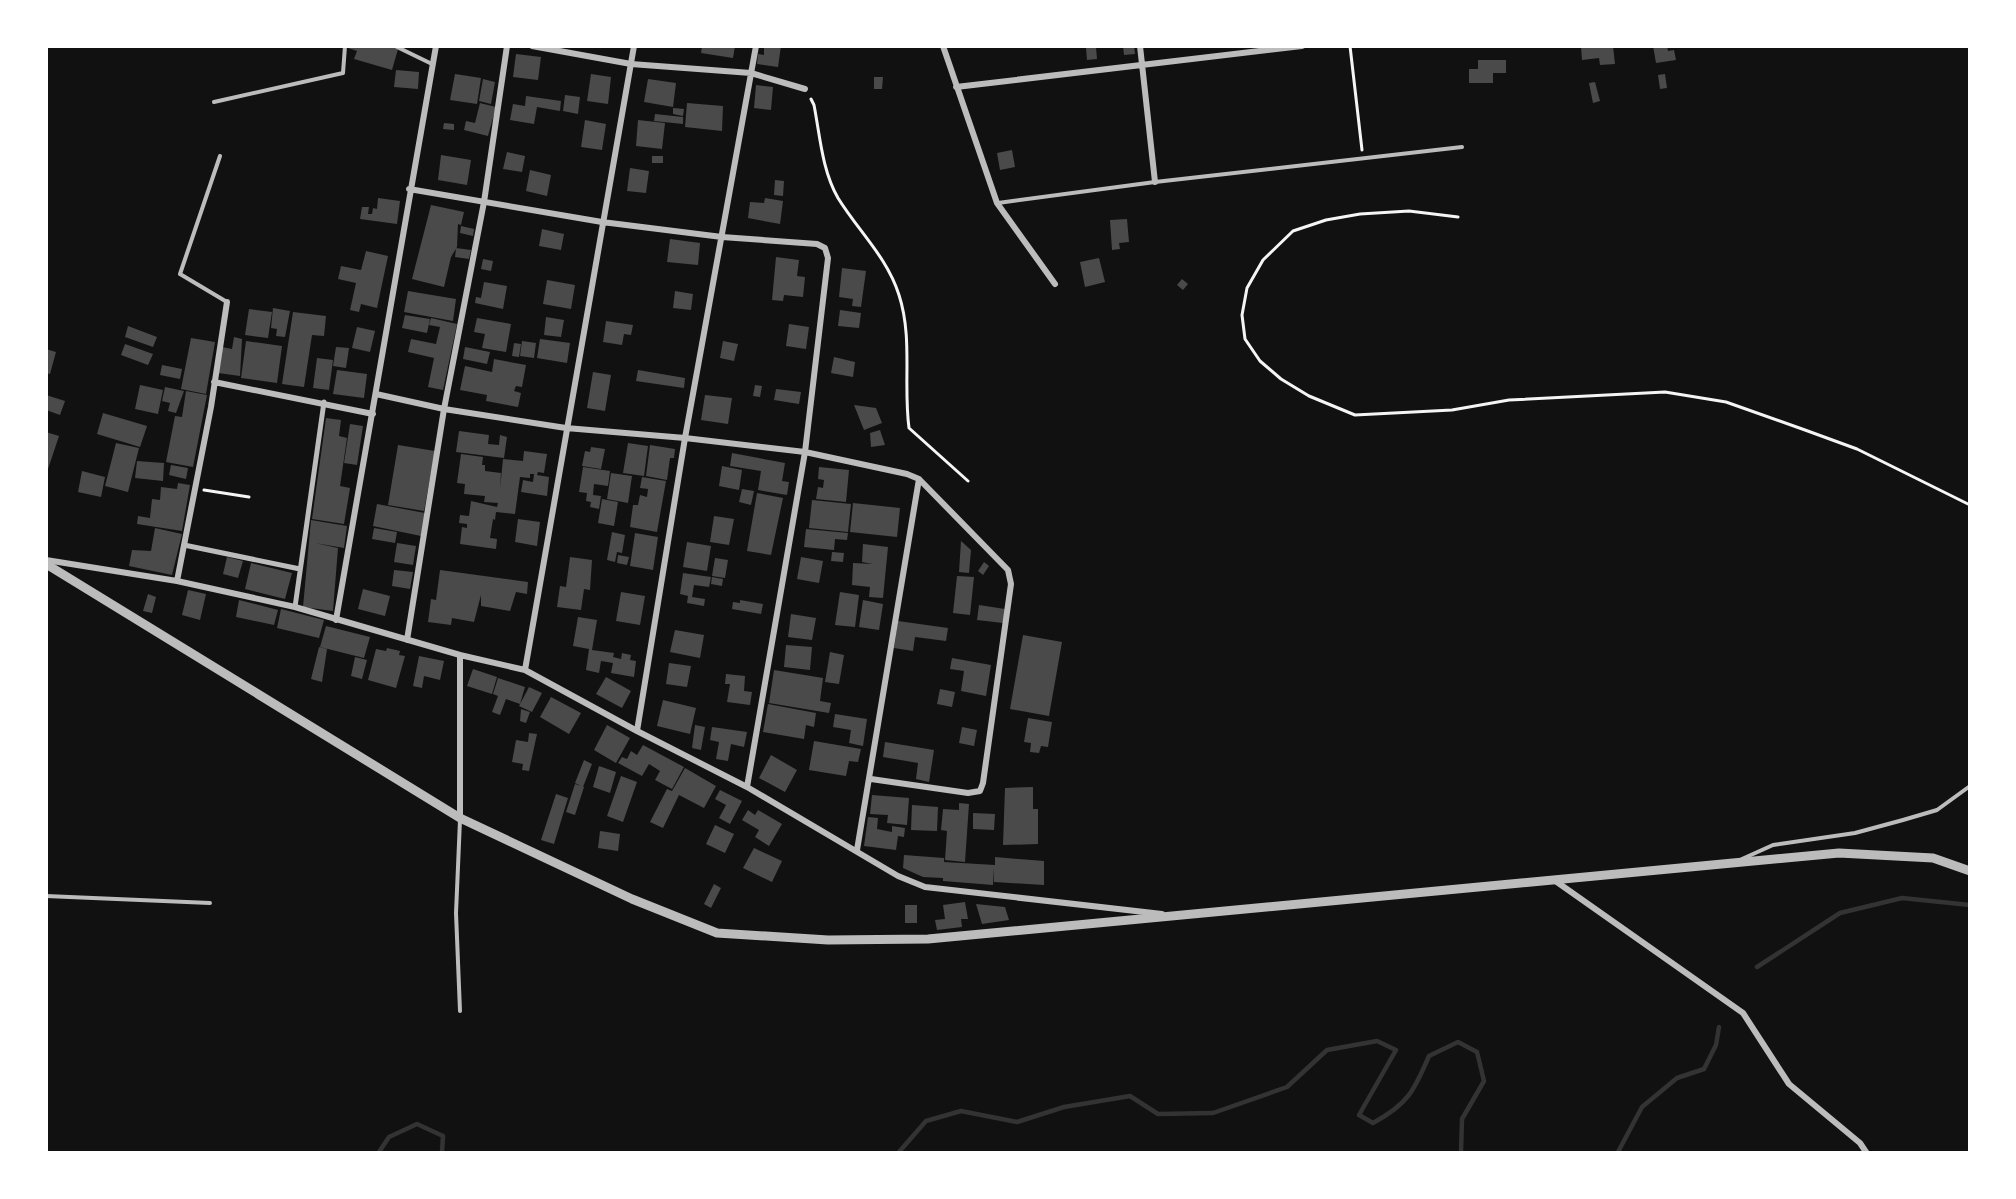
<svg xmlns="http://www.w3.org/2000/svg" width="2016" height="1199" font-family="Barlow,sans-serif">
  <rect width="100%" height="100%" fill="#111"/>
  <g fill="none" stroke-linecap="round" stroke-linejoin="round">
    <path stroke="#333" stroke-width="4.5" d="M1757,967L1840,913L1902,898L1970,905
      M379,1152L389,1137L417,1124L443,1136L442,1152
      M899,1152L926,1121L961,1111L1017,1122L1064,1107L1130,1096L1158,1114L1213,1113L1287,1087L1327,1050L1377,1041L1396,1050L1359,1115L1373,1123C1408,1104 1414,1091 1429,1056L1458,1042L1477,1052L1484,1081L1462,1119L1461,1152
      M1618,1152L1642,1107L1677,1078L1704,1069L1716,1045L1719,1027"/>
  </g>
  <path fill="#4a4a4a" d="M388,46L398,49L392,70L354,59L357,51L345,47Z
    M702,46H735L733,58L701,53Z
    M764,46H781L778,67L757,64L758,54L764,55Z
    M1123,46H1134L1135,54L1124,55Z
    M1581,46H1613L1615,64L1600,65L1599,58L1582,60Z
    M1653,46H1667L1668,51L1674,50L1676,60L1656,63Z
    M1096,47L1097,59L1087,60L1086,48Z
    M516,54L541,57L538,80L513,77Z
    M1478,60H1506V73H1493V83H1469V69H1478Z
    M396,70L419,72L418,89L394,87Z
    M455,74L481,78L477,104L450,100Z
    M591,74L611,77L608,104L587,101Z
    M1665,74L1667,88L1660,89L1658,75Z
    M874,77H883L882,89H874Z
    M483,79L495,82L491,104L479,101Z
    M648,79L676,83L673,107L644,102Z
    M1595,82L1600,101L1593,103L1589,83Z
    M756,85L773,87L771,110L754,108Z
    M565,95L580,97L578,114L563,111Z
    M526,96L561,101L560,111L537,107L534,124L510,120L513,104L525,106Z
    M480,103L496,107L488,136L464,130L466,121L475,123Z
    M687,103L723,106L722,131L685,127Z
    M673,108L684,109L683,116L673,114Z
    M655,114L683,117V124L654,121Z
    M585,120L606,124L602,150L581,147Z
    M638,120L665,123L662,149L636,146Z
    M444,123L454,124V130L443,129Z
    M1012,150L1015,167L1000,170L997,153Z
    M507,152L525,156L522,172L503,169Z
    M441,155L471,160L467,185L438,180Z
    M652,156H663V163H652Z
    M630,168L649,171L646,193L627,191Z
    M530,170L551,175L547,196L526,191Z
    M775,180L784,181L783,196L774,195Z
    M378,198L400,201L397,224L360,219L362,207H369L368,214H372L373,208L377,209Z
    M765,198L783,201L780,224L748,218L750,202L764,203Z
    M431,205L464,212L461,225L458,224L457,247L451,257L444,287L412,279Z
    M1127,219L1129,242L1119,243L1120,249L1112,250L1110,220Z
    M461,226L474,229L473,236L460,233Z
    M542,229L564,234L561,250L539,246Z
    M670,239L700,243L698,265L667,262Z
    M456,248L471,250L469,259L455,257Z
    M366,251L388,256L377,308L361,304L359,312L350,310L356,283L338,279L341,266L361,270Z
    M776,257L799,260L797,276L805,277L803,297L784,295L783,301L772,300Z
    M1099,258L1105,282L1085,287L1080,262Z
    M483,259L493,261L491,271L481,269Z
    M842,268L866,271L861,307L852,306L853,299L839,297Z
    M1182,279L1188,284L1183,290L1177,285Z
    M547,280L575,285L571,309L543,304Z
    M484,282L507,286L503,309L475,303L476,297L481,298Z
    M408,291L456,299L453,321L404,312Z
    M675,291L693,294L691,310L673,308Z
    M273,308L290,311L285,337L276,336L277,329L271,328Z
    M249,309L272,312L268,338L245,335Z
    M840,310L861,313L859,328L838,326Z
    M293,312L326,316L324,336L312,335L304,387L282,384Z
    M405,315L430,319L427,333L402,328Z
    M546,317L564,320L561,337L544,335Z
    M431,318L457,324L443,390L428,387L434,358L408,352L411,339L436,344L440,327L429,325Z
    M477,318L511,324L506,352L482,348L485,334L474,332Z
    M606,321L633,325L631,335L624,334L622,345L603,342Z
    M789,324L809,327L806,349L786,346Z
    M128,326L157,337L153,347L125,337Z
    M357,327L375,331L370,352L352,348Z
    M234,337L242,339L240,376L218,373L222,347L232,349Z
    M191,338L215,342L206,394L181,389Z
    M540,339L570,343L567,363L537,358Z
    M246,341L282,346L277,383L241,378Z
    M522,341L536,343L534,358L520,356Z
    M723,341L738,344L734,361L720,358Z
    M514,343L521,344L519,357L512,356Z
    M125,344L153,354L148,365L121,355Z
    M336,347L349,348L346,368L333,366Z
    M465,347L490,352L487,364L463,359Z
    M46,349L56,352L50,374L46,373Z
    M834,357L855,362L853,377L831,373Z
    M317,358L333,360L329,390L313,388Z
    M494,359L526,365L522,387L516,386L514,391L521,393L518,407L486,401L487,395L460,390L465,366L492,372Z
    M162,365L182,369L180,379L160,375Z
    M337,370L367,374L364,398L333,394Z
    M638,370L685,378L684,388L636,381Z
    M593,372L611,375L605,411L587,408Z
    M140,385L163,390L158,414L135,409Z
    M755,385L762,386L760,397L753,396Z
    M165,387L184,391L176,413L168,411L170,403L162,401Z
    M776,389L801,392L799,404L774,400Z
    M186,391L207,395L193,467L166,462L175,416L182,417Z
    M46,395L65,401L60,415L46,410Z
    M705,395L732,398L728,424L701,420Z
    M854,405L876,408L882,423L864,430Z
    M103,413L147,426L140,447L97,434Z
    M326,418L341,420L339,436L347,438L340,486L350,488L344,524L312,519Z
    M350,424L363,426L357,465L344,463Z
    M880,430L885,445L871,447L870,433Z
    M459,431L489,435L488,444L499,445L500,435L507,437L504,458L456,452Z
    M46,432L59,436L47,472L46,471Z
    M116,443L139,448L128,492L105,486Z
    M628,443L648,446L644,476L623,473Z
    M398,445L435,451L424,511L388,505Z
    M650,445L675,449L674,458H670L667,480L646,476Z
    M591,447L605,449L601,469L582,466L585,451L590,452Z
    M524,451L547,454L544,473L538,472L537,475L549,477L547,496L521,492L523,480L533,482L534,474H530V478L520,477L515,514L496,512L495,520L493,519L490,538L497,539L496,549L460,544L462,527L467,528V524L459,523L460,515L469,516L471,501L497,507L498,503L484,502L485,496L464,494L465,484L457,483L461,454L483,457L482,465H485V471L501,473L500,489L503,459L523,461Z
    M732,453L785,463L782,481L789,482L787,495L758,490L761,471L730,466Z
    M137,461L164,463L163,481L135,478Z
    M171,465L188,468L186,479L169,475Z
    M722,466L742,470L739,490L719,486Z
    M583,467L610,471L608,486L594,484L593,495L601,496L599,509L590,507L591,502L586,501L587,493L579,492Z
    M819,467L849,470L846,502L816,499L818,487L823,488L824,480L818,479Z
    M82,471L105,477L101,497L78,492Z
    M611,473L632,476L628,503L607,499Z
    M642,477L666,481L657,532L630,527L633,505H638L640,495L647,497L648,489L640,488Z
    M178,483L190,485L182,531L137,524L138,516L150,518L152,499L160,500L161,487L177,489Z
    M742,489L754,491L751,505L739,502Z
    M757,493L783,498L771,555L747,551Z
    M602,499L618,502L614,526L598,523Z
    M812,500L851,504L848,532L809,528Z
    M853,503L900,508L897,537L850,532Z
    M377,504L425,513L421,536L373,526Z
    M714,516L734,519L729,545L710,542Z
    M518,519L540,522L537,546L515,542Z
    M311,520L347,526L344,548L315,543L338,548L333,611L303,607Z
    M155,528L182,534L172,575L129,566L132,550L151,551Z
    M374,528L397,532L395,543L372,539Z
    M806,529L848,533L847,540L835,539L834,550L804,547Z
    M612,532L625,535L622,553L617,552L615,562L607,560Z
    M635,533L658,537L653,570L630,566Z
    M961,541L971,550L969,573L959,572Z
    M687,542L711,546L707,571L683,567Z
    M397,543L416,546L413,565L394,562Z
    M863,544L888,547L883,598L869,597L870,587L852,585L853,563L873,564L862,562Z
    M832,552L844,553L843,562L831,561Z
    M618,555L629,557L627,565L617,563Z
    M227,557L243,561L238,578L223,574Z
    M570,557L592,560L590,590L584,589L581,610L557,607L560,586L566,587Z
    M801,557L823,561L819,583L797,579Z
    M715,558L728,560L725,578L712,576Z
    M984,562L989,566L983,575L978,571Z
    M251,563L292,573L285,599L245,589Z
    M394,570L413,572L410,589L392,586Z
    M440,570L528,582L527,594L516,592L510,611L481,606V595L474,622L452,618L451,625L428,622L431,599L436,600Z
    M683,573L711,577L709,587L694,585L692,597L705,599L704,606L687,603L688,596L680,594Z
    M957,576L974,577L970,615L953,613Z
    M712,577L723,579L722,586L711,584Z
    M363,589L390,596L385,616L358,609Z
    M188,590L206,594L200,620L182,615Z
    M621,592L645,596L640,625L616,621Z
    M840,592L859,595L855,627L835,625Z
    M148,594L156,597L152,613L143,611Z
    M239,600L278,610L274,625L236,617Z
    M740,600L763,604L761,614L732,609L733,602L740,603Z
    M863,600L883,604L879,630L859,627Z
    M979,605L1005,609L1003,623L977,620Z
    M281,609L324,620L319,638L277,628Z
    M791,614L816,618L812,640L788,637Z
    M578,617L597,620L592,650L614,653L613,657L621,659L622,653L631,655L630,660L636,661L634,677L611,673L613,663L601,661L599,673L586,670L589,649L573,646Z
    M898,621L948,628L946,641L915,637L913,651L894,648Z
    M326,626L370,637L364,658L320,647Z
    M675,630L704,635L700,658L670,652Z
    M1023,635L1062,642L1049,716L1010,709Z
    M786,645L812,647L810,670L784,667Z
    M319,647L327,649L322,682L311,679Z
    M387,648L400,651L399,655L405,656L396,688L368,680L376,649L386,651Z
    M830,652L844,655L839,684L825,682Z
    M419,656L444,661L440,680L424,676L422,688L413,686Z
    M355,657L367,660L362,679L351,676Z
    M952,658L991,665L986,696L961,691L964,671L950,669Z
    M669,663L691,666L687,687L666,684Z
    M473,669L497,677L492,694L467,686Z
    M774,670L823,678L820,701L831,703L829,713L769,703Z
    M726,674L745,676L744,691L752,692L750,705L727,702L730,684H725Z
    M606,677L631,691L622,708L596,694Z
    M498,678L525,687L520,704L506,699L500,715L492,712L498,696L493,694Z
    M529,687L542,693L532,712L519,706Z
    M940,689L955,692L952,707L937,704Z
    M551,697L581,713L569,734L540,717Z
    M663,700L696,708L690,734L657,726Z
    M768,704L816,713L814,727L806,725L804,739L763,732Z
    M521,709L530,712L526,723L520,721Z
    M835,714L867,719L863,746L849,743L851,730L833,727Z
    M1028,718L1052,722L1048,747L1041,746L1039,753L1030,752L1031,743L1024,742Z
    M607,725L630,738L616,763L594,750Z
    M695,725L705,727L701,750L692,748Z
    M712,727L747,732L744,747L731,744L728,761L716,759L719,742L710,740Z
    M962,727L977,730L974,746L959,743Z
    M529,733L537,734L529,771L522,770L523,764L512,762L516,740L528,742Z
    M814,741L861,749L858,762L849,761L846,776L809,770Z
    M885,742L934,750L929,782L916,779L918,763L883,757Z
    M643,745L684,767L672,789L655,780L660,771L649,764L642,776L618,763L622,757L627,759L631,751L637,755Z
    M771,755L797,770L785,792L759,778Z
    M584,760L592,764L583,787L575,783Z
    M599,766L616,772L610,793L593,787Z
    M685,768L716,786L704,808L679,795L663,828L650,822L667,789L672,791Z
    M621,776L637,782L623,822L607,816Z
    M575,784L584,787L575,815L566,812Z
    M1033,787V809H1038V844L1003,845L1005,788Z
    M720,790L742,801L730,824L719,818L726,805L715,799Z
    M556,794L568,798L554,844L541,840Z
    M872,795L909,798L907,825L887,823L888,815L870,814Z
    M959,803L969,804L965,862L945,860L947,831L941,830L943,809L959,810Z
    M912,805L938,807L937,831L911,830Z
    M748,810L755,815L758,810L782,824L769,846L755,837L759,830L742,820Z
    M973,813L995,814L994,830L973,829Z
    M868,817L878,818L877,829L892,832V826L905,828L904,837L898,836L896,850L864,846Z
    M715,825L734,834L725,853L706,844Z
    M600,831L620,834L618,851L598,848Z
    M754,848L782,861L772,882L743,868Z
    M904,855L944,858V862L995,865V857L1044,861V885L994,882V868L993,885L943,881V878L923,877L903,868Z
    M714,884L721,888L711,908L704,904Z
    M965,902L968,919H961L962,927L937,930L935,920L945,919L943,905Z
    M976,904L1005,907L1009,920L982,924Z
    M905,905H917V923H905Z"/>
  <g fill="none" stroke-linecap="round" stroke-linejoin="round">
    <path stroke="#f5f5f5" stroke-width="3" d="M1350,46L1362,150
      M811,99L814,105C820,136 822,170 838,198C859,232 887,257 899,295C913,338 903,384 909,428L968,481
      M1458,217L1409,211L1360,214L1326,220L1293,231L1263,260L1247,288L1242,315L1245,339L1260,361L1281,379L1309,396L1355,415L1452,410L1509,400L1665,392L1726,402L1805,430L1857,449L1970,505
      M204,490L249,497"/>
    <path stroke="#bcbcbc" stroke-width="4" d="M395,46L432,64
      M214,102L343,73L345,46
      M220,156L180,274L227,302
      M998,203L1155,182L1462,147
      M1742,859L1773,845L1855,833L1903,820L1937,810L1970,786
      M46,896L210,903
      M460,1011L456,913L460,820"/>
    <path stroke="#bcbcbc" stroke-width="5" d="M184,545L300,569
      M295,607L324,402"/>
    <path stroke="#bcbcbc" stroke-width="6" d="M532,46L631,64L751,73L805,89
      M943,46L997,203L1055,284
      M1140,46L1155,182
      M956,87L1302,46
      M409,189L602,222L722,237L817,244L825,248L828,258L805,452L747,787
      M214,382L373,414
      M376,394L444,409L566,428L685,438L805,452L907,474L919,479L1008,570L1011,584L983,783L980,791L968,793L871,779
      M46,560L177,581L295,607L460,655L525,670L637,731L747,787L898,876L925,887L1162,914
      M177,581L211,407L227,302
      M336,620L436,46
      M407,640L444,409L484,202L507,46
      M460,655V818
      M525,670L634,46
      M637,731L685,438L756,46
      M857,850L919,479
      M1554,880L1743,1013L1789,1084L1860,1143L1866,1152"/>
    <path stroke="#bcbcbc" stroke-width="9" d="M46,564L460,818L632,899L717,933L828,940L928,939L1839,853L1933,858L1970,871"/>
  </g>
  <rect width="2016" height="1199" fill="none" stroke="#ffffff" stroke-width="96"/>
</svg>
